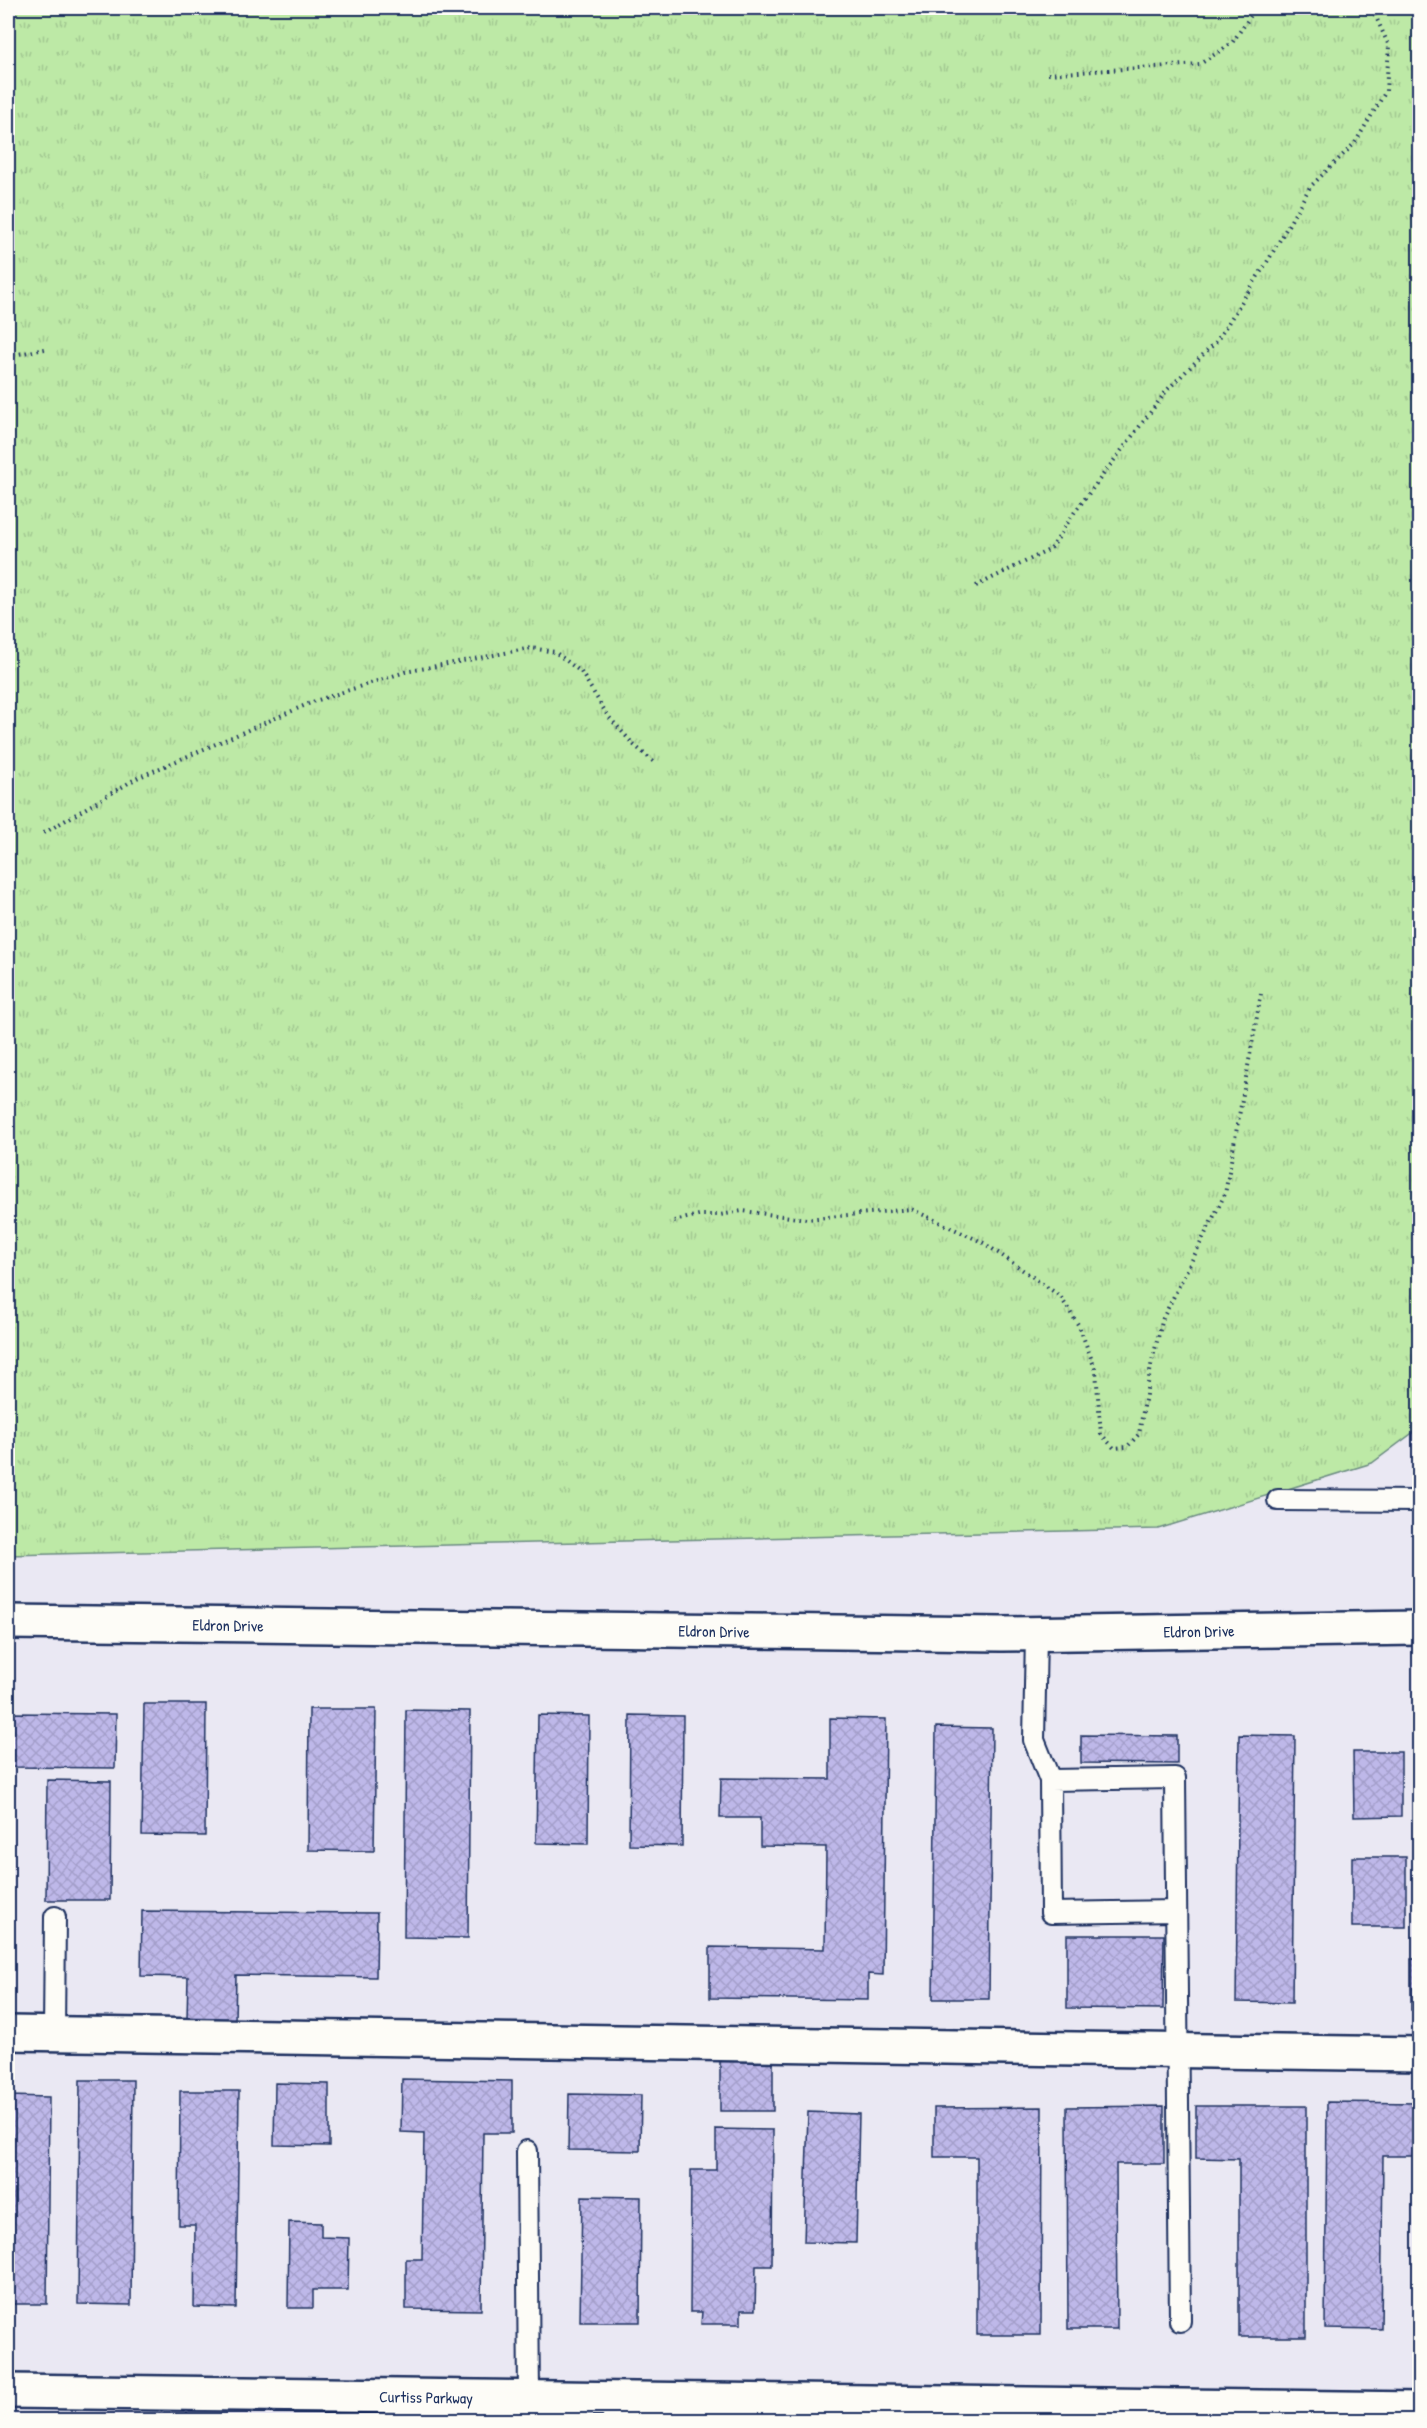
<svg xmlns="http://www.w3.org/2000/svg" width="1427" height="2428" font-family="'Patrick Hand',sans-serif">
  <defs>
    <pattern id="grass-tufts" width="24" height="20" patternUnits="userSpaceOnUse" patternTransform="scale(1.5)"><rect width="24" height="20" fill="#bde9a6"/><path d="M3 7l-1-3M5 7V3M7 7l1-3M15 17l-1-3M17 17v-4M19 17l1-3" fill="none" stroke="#a2c891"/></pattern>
    <pattern id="building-cross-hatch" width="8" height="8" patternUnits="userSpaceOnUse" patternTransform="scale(1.5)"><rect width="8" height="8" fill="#beb8e9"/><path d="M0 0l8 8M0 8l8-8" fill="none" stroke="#a39eca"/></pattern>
  </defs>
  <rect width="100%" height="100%" fill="#eae8f3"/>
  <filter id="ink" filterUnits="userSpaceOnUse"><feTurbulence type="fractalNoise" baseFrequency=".0167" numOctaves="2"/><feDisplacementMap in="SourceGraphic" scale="12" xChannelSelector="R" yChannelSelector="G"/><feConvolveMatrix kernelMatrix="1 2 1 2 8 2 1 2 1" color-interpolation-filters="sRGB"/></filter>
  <g filter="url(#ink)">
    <path fill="url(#grass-tufts)" stroke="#6c8c82" stroke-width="1.5" d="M8,8H1419V1428L1372,1463L1158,1529L8,1555Z"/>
    <path fill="url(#building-cross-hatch)" stroke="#1b2f5e" stroke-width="1.5" d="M144,1704H206L205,1836L142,1835Z
      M309,1709H376L374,1851L308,1850Z
      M406,1710L470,1711L468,1938L404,1937Z
      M9,1713L116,1714L115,1768L9,1767Z
      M538,1715L589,1716L588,1844L536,1843Z
      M630,1715L683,1716L682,1846L629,1845Z
      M830,1718L886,1719L883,1975L868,1974V2000L710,1998V1947L825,1949L826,1847L760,1846V1818H720L721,1778L830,1779Z
      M936,1727L992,1728L989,1999H933Z
      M1081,1735L1177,1736V1764L1081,1763Z
      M1239,1735L1295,1736L1292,2003L1236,2002Z
      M1353,1752H1401V1816L1354,1817Z
      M47,1780L111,1781L110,1900H46Z
      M1352,1857H1406V1927H1352Z
      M142,1911L377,1913L376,1977L236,1975L235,2020L187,2019L188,1977L141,1976Z
      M1067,1935H1164L1163,2009L1067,2008Z
      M1411,1959H1420V2010H1411Z
      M720,2058H773V2111H720Z
      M402,2079L512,2081V2133H483L481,2310L406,2309V2259H422L424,2133L401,2132Z
      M80,2080H133L131,2305L78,2304Z
      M275,2083L329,2084V2146L274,2145Z
      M180,2091H239L236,2308L194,2307L195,2225H179Z
      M569,2094L641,2095L640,2151L568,2150Z
      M8,2096L49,2097L47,2304H8Z
      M1327,2102L1420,2103V2156H1383L1381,2329L1325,2328Z
      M1164,2106V2164H1116L1117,2329H1068L1067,2107Z
      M1196,2106H1306V2337H1239V2159L1196,2158Z
      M1042,2107L1041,2335H977V2157H934V2108Z
      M808,2112L859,2114L856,2243L804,2242Z
      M716,2129L773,2130L772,2266H756L755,2310H741V2324H701L702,2312H690L691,2170H716Z
      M582,2196L641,2197L640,2322H580Z
      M289,2222L321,2223V2237L349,2238L348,2290H313V2308H288Z"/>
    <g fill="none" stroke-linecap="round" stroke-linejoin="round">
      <defs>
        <path id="lane" d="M1278,1500L1420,1501
          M1036,1634L1034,1740L1050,1780
          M1176,1911L1051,1913L1050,1780L1175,1778L1180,2321
          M54,2033L55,1917
          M527,2151L529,2399"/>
        <path id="street" d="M8,1622L1001,1634L1420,1628
          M8,2033L1420,2054
          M619,2420L627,2400"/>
        <path id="secondary" d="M8,2391L1420,2409"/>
      </defs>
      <use href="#lane" stroke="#1b2f5e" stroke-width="24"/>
      <use href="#street" stroke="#1b2f5e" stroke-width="38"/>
      <use href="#secondary" stroke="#1b2f5e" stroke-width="38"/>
      <path stroke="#1b2f5e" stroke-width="4" stroke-dasharray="1.5 4.5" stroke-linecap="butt" d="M1048,74L1200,64L1232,43L1256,8
        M8,356L45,349
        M976,586L1051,549L1074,513L1168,389L1216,342L1269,259L1310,187L1355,143L1386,91L1389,46L1372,8
        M44,833L137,778L315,701L405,672L531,648L555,652L581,672L608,716L634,745L655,763
        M674,1221L699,1215H720L742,1211L807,1219L911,1209L984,1243L1060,1296L1079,1326L1096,1371L1101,1434L1114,1448L1127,1447L1139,1434L1152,1361L1163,1318L1225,1194L1261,994"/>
      <use href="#lane" stroke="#fdfcf7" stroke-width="20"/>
      <use href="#street" stroke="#fdfcf7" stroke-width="33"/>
      <use href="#secondary" stroke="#fdfcf7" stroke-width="33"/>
    </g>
  </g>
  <g text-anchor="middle" stroke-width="6" stroke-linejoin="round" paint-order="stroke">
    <g font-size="16" fill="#1b2f5e" stroke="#fdfcf7">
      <text transform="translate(228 1625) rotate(1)" y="6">Eldron Drive</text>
      <text transform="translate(714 1631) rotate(1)" y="6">Eldron Drive</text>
      <text transform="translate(1199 1631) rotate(-1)" y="6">Eldron Drive</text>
      <text transform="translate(426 2397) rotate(1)" y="6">Curtiss Parkway</text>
    </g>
  </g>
  <rect width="1427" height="2428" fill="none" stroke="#fdfcf7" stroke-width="30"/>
  <rect x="15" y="15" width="1397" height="2398" fill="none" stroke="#1b2f5e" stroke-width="2" filter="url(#ink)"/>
</svg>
